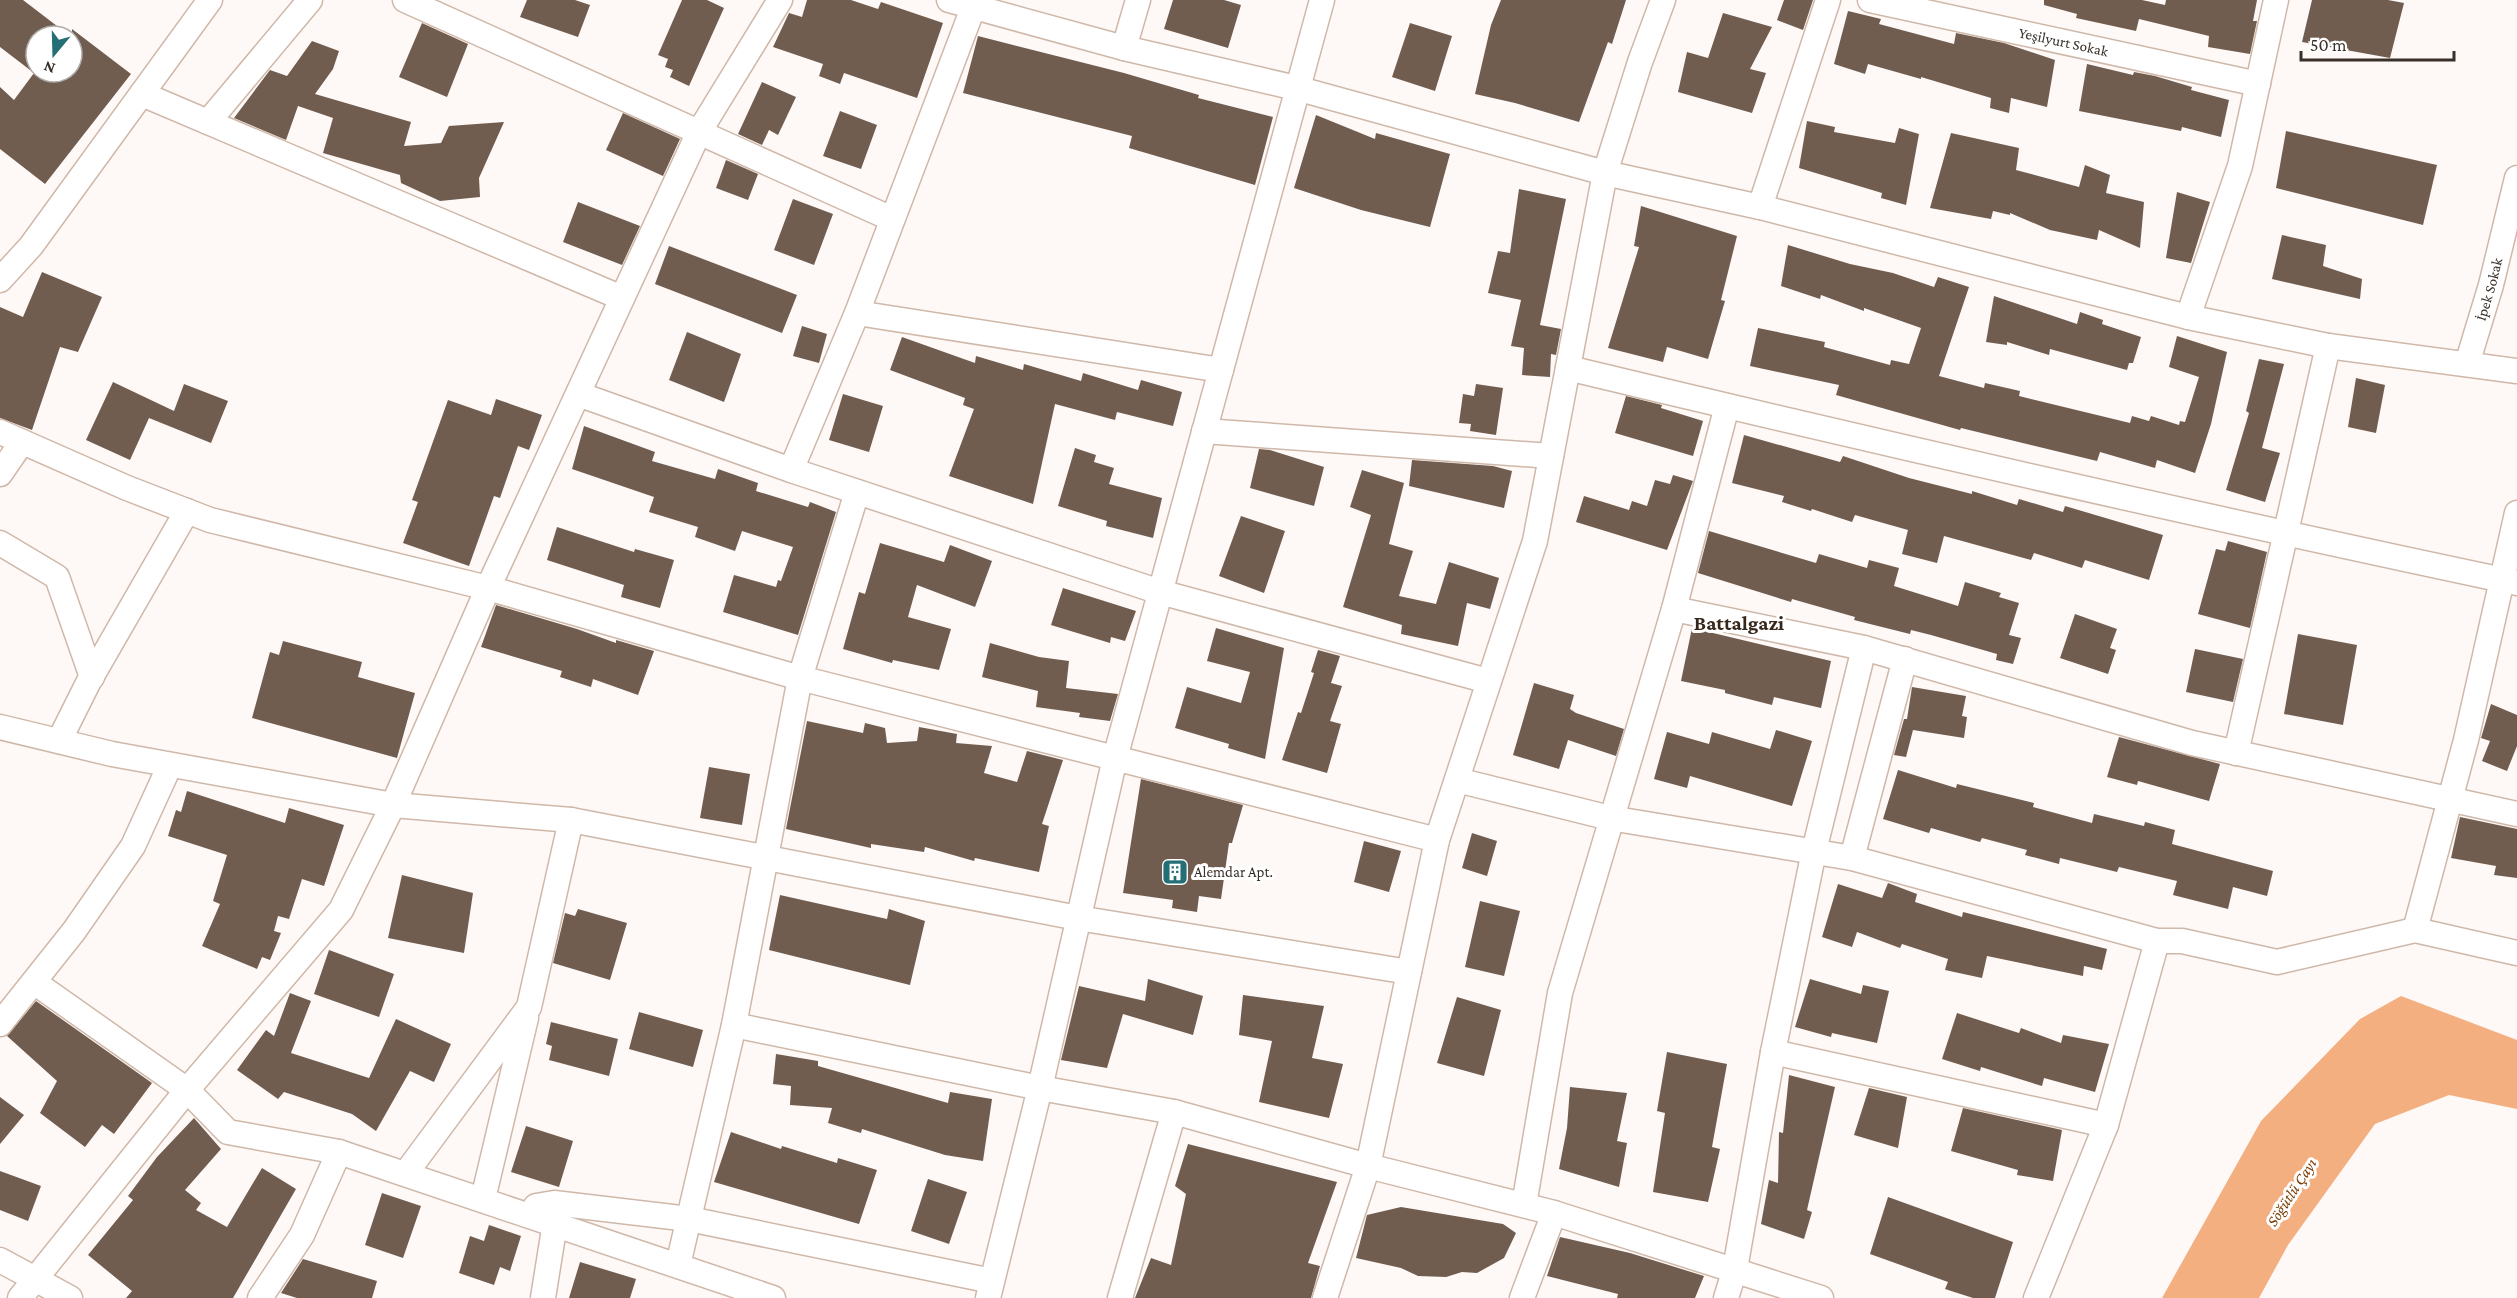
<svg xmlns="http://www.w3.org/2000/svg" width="2517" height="1298" font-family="'Crimson Pro',serif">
  <rect width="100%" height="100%" fill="#fef9f6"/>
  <path fill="#f4af80" d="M2401,996L2517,1040V1109L2449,1095L2375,1124L2288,1245L2259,1298H2162L2261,1121L2360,1019Z"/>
  <path fill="#715d50" d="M0,0H23L70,36H36V72H72V29L131,74L45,184L0,149V87L14,100L34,73L0,47Z
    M527,0H575L590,5L578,37L520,17Z
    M682,0H707L724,8L689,86L670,77L673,70L665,67L668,59L658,55Z
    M807,0H851L878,9L881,2L943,23L917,98L844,73L840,84L819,76L823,64L773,47L789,13L802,17Z
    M1173,0H1224L1241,5L1228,48L1164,29Z
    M1501,0H1626L1612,44L1608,42L1579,122L1515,103L1475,94L1491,25Z
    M1784,0H1813L1803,30L1777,20Z
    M2044,0H2142L2165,5L2166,0H2257L2253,21H2257L2250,54L2208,47L2209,36L2139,19L2136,31L2076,18L2077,14L2044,5Z
    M2312,0H2388L2404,3L2390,58L2302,42Z
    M1848,11L1881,19L1879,24L1954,44L1956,33L2004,43L2055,60L2047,107L2011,98L2009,113L1990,108L1991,98L1921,77V79L1868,64L1865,74L1834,64Z
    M1723,13L1772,27L1750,69L1766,73L1752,113L1678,92L1687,52L1708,58Z
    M422,23L468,44L447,97L399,77Z
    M1410,23L1452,36L1435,91L1392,77Z
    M978,36L1124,73L1199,95L1198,98L1273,117L1255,185L1129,148L1132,136L963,93Z
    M312,41L339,51L333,69L315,94L411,122L404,146L441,143L449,126L504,122L479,178L480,197L440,201L401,183L400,175L323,153L333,118L298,106L286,140L234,118L270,70L287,76Z
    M2087,64L2133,75L2134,72L2155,76L2192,87L2191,90L2229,100L2221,137L2182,127L2181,131L2079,111Z
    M762,82L796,97L778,135L769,130L762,145L738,134Z
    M840,111L877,125L861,169L823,156Z
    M623,113L680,139L663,176L606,150Z
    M1316,115L1375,139L1376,133L1450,154L1430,227L1361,210L1294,188Z
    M1807,121L1835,127L1834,132L1895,143L1899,128L1919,134L1906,205L1881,198L1882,193L1799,168Z
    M2286,131L2437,165L2423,225L2276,188Z
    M1951,133L2019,148L2016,170L2079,187L2085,165L2110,175L2106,193L2144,202L2140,248L2099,230L2097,240L2050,230L2010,213V215L1993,211L1991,219L1930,208Z
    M726,160L758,174L748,200L716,188Z
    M1519,189L1566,199L1540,325L1561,329L1556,355L1551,354L1550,377L1522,375L1524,348L1511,346L1521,300L1488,293L1498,251L1510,253Z
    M2177,192L2210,202L2191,263L2166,258Z
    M793,199L833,214L814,265L774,250Z
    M578,202L640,226L622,265L563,242Z
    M1641,206L1737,236L1721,300L1725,301L1708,359L1667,347L1663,362L1608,348L1639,247L1634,246Z
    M2282,235L2326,245L2323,266L2362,279L2360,299L2272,279Z
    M1788,245L1850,264L1893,273L1934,287L1938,277L1969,287L1939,376L1984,388L1985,383L2020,391L2019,396L2130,423L2132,416L2149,421L2151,416L2179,425L2180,421L2185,422L2199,377L2169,367L2177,336L2227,352L2211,424L2195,473L2157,460L2155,468L2100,452L2097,461L1961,428L1960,430L1836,395L1839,385L1750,366L1758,328L1825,342L1824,347L1890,365L1891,360L1909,364L1921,328L1864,308V311L1821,295L1820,299L1781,286Z
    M669,246L797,295L782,333L655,284Z
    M42,272L102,297L78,352L60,347L32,430L0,418V307L23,317Z
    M1994,296L2077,324L2080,312L2103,320L2102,324L2141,337L2133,363H2129L2127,370L2050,349L2049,355L2007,342V345L1986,342Z
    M802,326L827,334L819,363L793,356Z
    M687,332L741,354L724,402L669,380Z
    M902,337L975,363L976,356L1023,370L1024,364L1081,381L1083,373L1138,390L1141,380L1182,392L1173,426L1117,412L1115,420L1055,404L1033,504L949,476L974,409L963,405L965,398L890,370Z
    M2259,359L2284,364L2262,448L2280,453L2265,502L2226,490L2249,413L2246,411Z
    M2356,378L2385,385L2376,433L2348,427Z
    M113,382L174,411L184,384L228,401L211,443L149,418L130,460L86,440Z
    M1476,384L1503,388L1496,435L1470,431L1471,424L1459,423L1463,394L1474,396Z
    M843,394L883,406L869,452L829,440Z
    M1626,396L1662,405L1661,408L1703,421L1693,456L1615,433Z
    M496,399L542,415L529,450L518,446L500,498L494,496L469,566L403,543L418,502L412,500L448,400L491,415Z
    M584,426L655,452L652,461L715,479L718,469L758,483L756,491L808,507L810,502L836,512L798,635L723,612L734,575L776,587L778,580L781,581L793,547L742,531L735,551L695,537L698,527L649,512L654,497L572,469Z
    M1744,435L1840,462L1843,456L1909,478L1972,494V491L2017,505L2019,499L2063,512L2065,506L2163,535L2149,580L2085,560L2082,568L2034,553L2031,560L1944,536L1937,563L1902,554L1908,530L1855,515L1852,522L1812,509L1811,511L1782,502L1784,496L1732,483Z
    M1075,448L1096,455L1094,462L1114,468L1109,484L1162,498L1153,538L1106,526L1107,521L1058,506Z
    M1259,449L1270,450L1324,467L1314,506L1250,488Z
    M1412,460L1493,466L1512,471L1504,508L1409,486Z
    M1362,470L1404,483L1389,544L1413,551L1399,596L1436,604L1449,562L1499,578L1490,609L1467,603L1458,646L1401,634L1402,625L1343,607L1371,515L1350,507Z
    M1673,475L1693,481L1667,550L1576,522L1584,496L1629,510L1632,501L1647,506L1655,480L1670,484Z
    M1241,516L1285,531L1264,593L1219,576Z
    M557,527L634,552L635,549L674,560L660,608L621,597L624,585L547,560Z
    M1709,531L1816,563L1819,554L1867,568L1869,560L1899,568L1894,586L1958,606L1965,582L2001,593L1999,597L2019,603L2009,635L2021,638L2013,664L1996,660L1997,654L1931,635L1911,630L1910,634L1854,620L1855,617L1792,599L1791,602L1698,573Z
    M2228,541L2267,552L2250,628L2198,614L2216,549L2225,551Z
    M880,543L944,562L950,545L992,561L975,607L917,585L908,617L951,629L939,670L893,660L892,663L843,649L859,592L865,594Z
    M1063,588L1136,611L1125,641L1111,637L1110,643L1051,625Z
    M496,605L577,629L616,643V640L654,651L638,695L593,679L591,687L560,677L562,671L481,647Z
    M2075,614L2117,629L2110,648L2116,650L2108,674L2060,658Z
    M1216,628L1284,648L1265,759L1228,748L1229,744L1175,728L1187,687L1241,703L1250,672L1207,661Z
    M1692,628L1831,661L1821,708L1774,697L1772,705L1725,693V690L1681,681Z
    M2298,634L2357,645L2343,725L2284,714Z
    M283,641L362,662L358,677L415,693L397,758L252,718L270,652L279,655Z
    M990,643L1039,657L1069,661L1066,688L1118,694L1110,721L1079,717L1080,713L1036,707L1038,691L982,677Z
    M2195,649L2243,659L2233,702L2186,692Z
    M1318,650L1340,656L1331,683L1342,686L1330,721L1341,724L1327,773L1282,760L1298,712L1301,713L1314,673L1311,672Z
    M1534,683L1574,695L1570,709L1576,713L1624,729L1616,756L1568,740L1559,769L1513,755Z
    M1912,687L1966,696L1962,716L1967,717L1964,738L1913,730L1906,757L1894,755L1904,719H1907Z
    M2491,704L2517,715V746L2507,771L2482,761L2490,741L2481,738Z
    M807,721L863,733L865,723L885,728L887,743L917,741L919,727L957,734L956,743L992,746L984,773L1017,782L1027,751L1063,760L1042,824L1049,826L1039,872L975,858L974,861L925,847L924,852L871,844V848L786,829Z
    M1776,730L1812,741L1792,806L1690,776L1687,788L1654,779L1667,732L1709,744L1712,732L1770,749Z
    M2119,737L2220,764L2209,801L2138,781L2137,785L2107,777Z
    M709,767L750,774L742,825L700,818Z
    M1898,770L1956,788L1957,784L2034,803L2033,807L2092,823L2094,814L2144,826L2145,822L2175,830L2172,844L2273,871L2267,896L2233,887L2228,909L2173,895L2177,881L2119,867L2117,872L2060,858L2059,864L2025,855L2027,850L1982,838L1980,842L1931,828L1929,833L1883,819Z
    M1141,779L1243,805L1232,843H1229L1221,899L1199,896L1197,912L1172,908L1173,900L1123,893Z
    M187,791L285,823L289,808L344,825L324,886L302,879L289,919L278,916L274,931L281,933L270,960L262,957L257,969L202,946L220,904L213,901L227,855L168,836L176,810L181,812Z
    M2460,817L2517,829V878L2494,875L2496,866L2451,858Z
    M1472,833L1497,841L1487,876L1462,868Z
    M1364,841L1401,851L1389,892L1354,882Z
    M402,875L473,893L464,953L388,938Z
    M1888,883L1917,894L1915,902L1962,917L1963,912L2107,949L2102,970L2084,966L2083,976L1987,956L1982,978L1945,970L1948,959L1902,944L1900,948L1857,932L1852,947L1822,937L1838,884L1882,898Z
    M780,895L887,919L889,909L925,921L910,985L769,950Z
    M1480,901L1520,911L1504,976L1465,967Z
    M578,909L627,923L610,980L553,963L565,913L575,916Z
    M329,950L394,974L379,1017L314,994Z
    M1148,979L1203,996L1193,1035L1123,1014L1107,1068L1061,1060L1079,986L1145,1001Z
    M1810,979L1861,994L1863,985L1889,991L1877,1043L1832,1033L1831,1037L1795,1027Z
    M290,993L311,1001L291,1053L369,1078L396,1019L451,1044L434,1082L410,1071L376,1131L352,1114L284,1092L278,1099L237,1070L266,1030L274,1036Z
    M1243,995L1324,1006L1312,1058L1343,1064L1329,1118L1259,1102L1272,1041L1239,1035Z
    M1457,997L1501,1010L1484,1076L1437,1063Z
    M36,1001L152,1083L114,1134L102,1125L85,1147L40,1113L57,1081L7,1036Z
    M639,1012L703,1030L693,1067L629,1049Z
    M1957,1013L2019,1033L2021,1028L2061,1043L2063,1035L2109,1044L2095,1092L2044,1078L2042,1086L1981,1067L1980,1071L1942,1059Z
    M551,1022L618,1039L609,1076L549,1060L552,1046L546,1044Z
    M1667,1052L1727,1064L1712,1147L1720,1149L1708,1202L1653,1192L1665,1113L1657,1111Z
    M776,1054L818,1061V1066L948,1103L950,1092L992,1099L983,1161L945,1155L862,1129L861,1133L828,1123L832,1108L790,1105L791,1086L773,1084Z
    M1789,1075L1835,1087L1807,1210L1812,1212L1804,1239L1761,1224L1769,1180L1778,1183L1779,1132L1783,1133Z
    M1570,1087L1627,1093L1617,1141L1627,1143L1619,1187L1559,1169L1567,1128Z
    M1869,1088L1907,1097L1898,1148L1854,1135Z
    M0,1097L24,1115L0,1144Z
    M1963,1108L2062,1130L2053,1181L2017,1175L2018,1170L1951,1151Z
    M194,1118L221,1149L185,1190L201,1203L196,1210L227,1227L262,1168L296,1189L233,1298H126L132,1291L88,1255L133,1200L128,1196L157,1157Z
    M526,1126L573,1141L559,1187L511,1172Z
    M731,1132L781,1149L782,1146L837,1163L838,1158L877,1170L859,1224L714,1182Z
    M1188,1144L1337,1182L1308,1263L1320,1266L1311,1298H1135L1151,1258L1171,1265L1186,1194L1175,1186Z
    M0,1171L41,1186L28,1221L0,1210Z
    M928,1179L967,1192L949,1244L911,1231Z
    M382,1193L421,1206L403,1258L365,1245Z
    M1888,1197L2013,1242L1995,1298H1973L1945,1289L1948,1282L1870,1254Z
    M1401,1207L1503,1224L1516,1233L1504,1258L1477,1273L1462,1272L1446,1277L1418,1276L1401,1268L1356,1258L1367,1215Z
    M489,1225L521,1236L510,1271L500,1267L494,1285L459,1273L470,1236L484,1241Z
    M1560,1237L1630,1253L1704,1276L1695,1298H1617L1618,1294L1547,1276Z
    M303,1259L377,1281L372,1298H297L281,1293Z
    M580,1262L636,1279L630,1298H569Z"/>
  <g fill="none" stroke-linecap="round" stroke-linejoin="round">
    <defs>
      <g id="minor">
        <path d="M405,0L892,219"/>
        <path d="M949,0L1124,48L1296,88L1605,173L1760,207L2188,317L2328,346L2517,371"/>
        <path id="s1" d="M1870,0L2258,84"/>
        <path d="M1124,48L1138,0"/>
        <path d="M142,94L622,298"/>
        <path d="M208,122L310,0"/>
        <path d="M1760,207L1828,0"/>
        <path d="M0,280L31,246L210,0"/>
        <path d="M857,313L1221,370"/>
        <path d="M2188,317L2240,166L2276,0"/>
        <path id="s2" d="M2467,364L2491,285L2517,178"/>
        <path d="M1568,368C1884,444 2200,516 2517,583"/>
        <path d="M578,394L791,470L1160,592L1488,681"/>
        <path d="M1204,431L1551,456"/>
        <path d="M0,432L127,488L210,520L488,588L800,678L1437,840"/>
        <path d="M791,470L857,313L973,8"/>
        <path d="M0,474L22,442"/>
        <path d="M0,543L57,577L92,677"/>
        <path d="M1674,609L1864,648L2192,743L2517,814"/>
        <path d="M0,727L112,754L393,805L571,820L1078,918L1409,972"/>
        <path d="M59,741L89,681L187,511"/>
        <path d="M2236,753L2328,346"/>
        <path d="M1457,780L1610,818L1852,858L2157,941H2182L2277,962L2415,930L2517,953"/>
        <path d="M1852,858L1905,659"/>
        <path d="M2415,930L2466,740L2517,513"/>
        <path d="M34,982L187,1090L228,1132L339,1152L773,1298"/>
        <path d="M0,1024L74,931L133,846L170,765"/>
        <path d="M734,1025L1040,1088L1174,1112L1368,1166L1554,1213L1821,1298"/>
        <path d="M1773,1052L2106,1125"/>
        <path d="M406,1173L529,1007L571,820"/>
        <path d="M483,1199L526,1018"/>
        <path d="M1524,1205L1560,993L1674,609L1727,406"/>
        <path d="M530,1215L536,1206L554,1203L689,1219L992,1281"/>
        <path d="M0,1260L70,1298"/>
        <path d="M678,1265L734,1025L800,678L857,492"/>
        <path d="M20,1298L187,1090L341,910L393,805L488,588L699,132L780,0"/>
        <path d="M260,1298L302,1235L339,1152"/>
        <path d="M543,1298L555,1223"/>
        <path d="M988,1298L1040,1088L1115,758L1322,0"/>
        <path d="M1120,1298L1174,1112"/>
        <path d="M1325,1298L1368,1166L1437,840L1535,541L1605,173L1640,62L1663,0"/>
        <path d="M1522,1298L1554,1213"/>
        <path d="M1726,1298L1735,1269L1773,1052L1814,851L1864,648"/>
        <path d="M2036,1298L2106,1125L2157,941"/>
      </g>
    </defs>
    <use href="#minor" stroke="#cfb8a9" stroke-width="27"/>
    <use href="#minor" stroke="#fff" stroke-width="24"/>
  </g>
  <defs>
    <symbol id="building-square" viewBox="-11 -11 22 22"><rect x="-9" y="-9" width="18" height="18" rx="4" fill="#246e76" stroke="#fff"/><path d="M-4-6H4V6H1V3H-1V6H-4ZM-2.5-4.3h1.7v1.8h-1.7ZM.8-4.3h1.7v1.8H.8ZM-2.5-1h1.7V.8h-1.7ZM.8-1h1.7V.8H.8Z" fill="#fff"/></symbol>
  </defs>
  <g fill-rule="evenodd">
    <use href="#building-square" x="1160" y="857" width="30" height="30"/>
  </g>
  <g text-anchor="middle" stroke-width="6" stroke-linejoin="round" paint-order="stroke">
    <g font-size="15" fill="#39302a" stroke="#fff">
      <text dy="5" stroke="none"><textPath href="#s1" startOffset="198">Yeşilyurt Sokak</textPath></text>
      <text dy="5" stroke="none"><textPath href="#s2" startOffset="78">İpek Sokak</textPath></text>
    </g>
    <g font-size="15" fill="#39302a" stroke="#fff" text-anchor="start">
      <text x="1194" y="877">Alemdar Apt.</text>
    </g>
    <g font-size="16" font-style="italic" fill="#783b00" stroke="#fff">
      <text transform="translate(2291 1192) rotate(-57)" y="6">Söğütlü Çayı</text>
    </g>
    <g font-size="21" font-weight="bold" fill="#37261a" stroke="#fff">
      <text x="1739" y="630">Battalgazi</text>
    </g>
  </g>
  <g transform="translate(54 54) rotate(199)"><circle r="28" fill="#ffffff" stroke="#b0acaa" stroke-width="1.5"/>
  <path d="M0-4.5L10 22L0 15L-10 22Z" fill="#246e76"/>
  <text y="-9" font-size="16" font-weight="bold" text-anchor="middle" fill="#39302a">N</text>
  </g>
  <path d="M2301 51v9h153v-9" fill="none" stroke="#39302a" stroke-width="3"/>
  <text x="2310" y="51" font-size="18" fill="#39302a" stroke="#ffffff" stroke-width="4.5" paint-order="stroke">50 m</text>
</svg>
